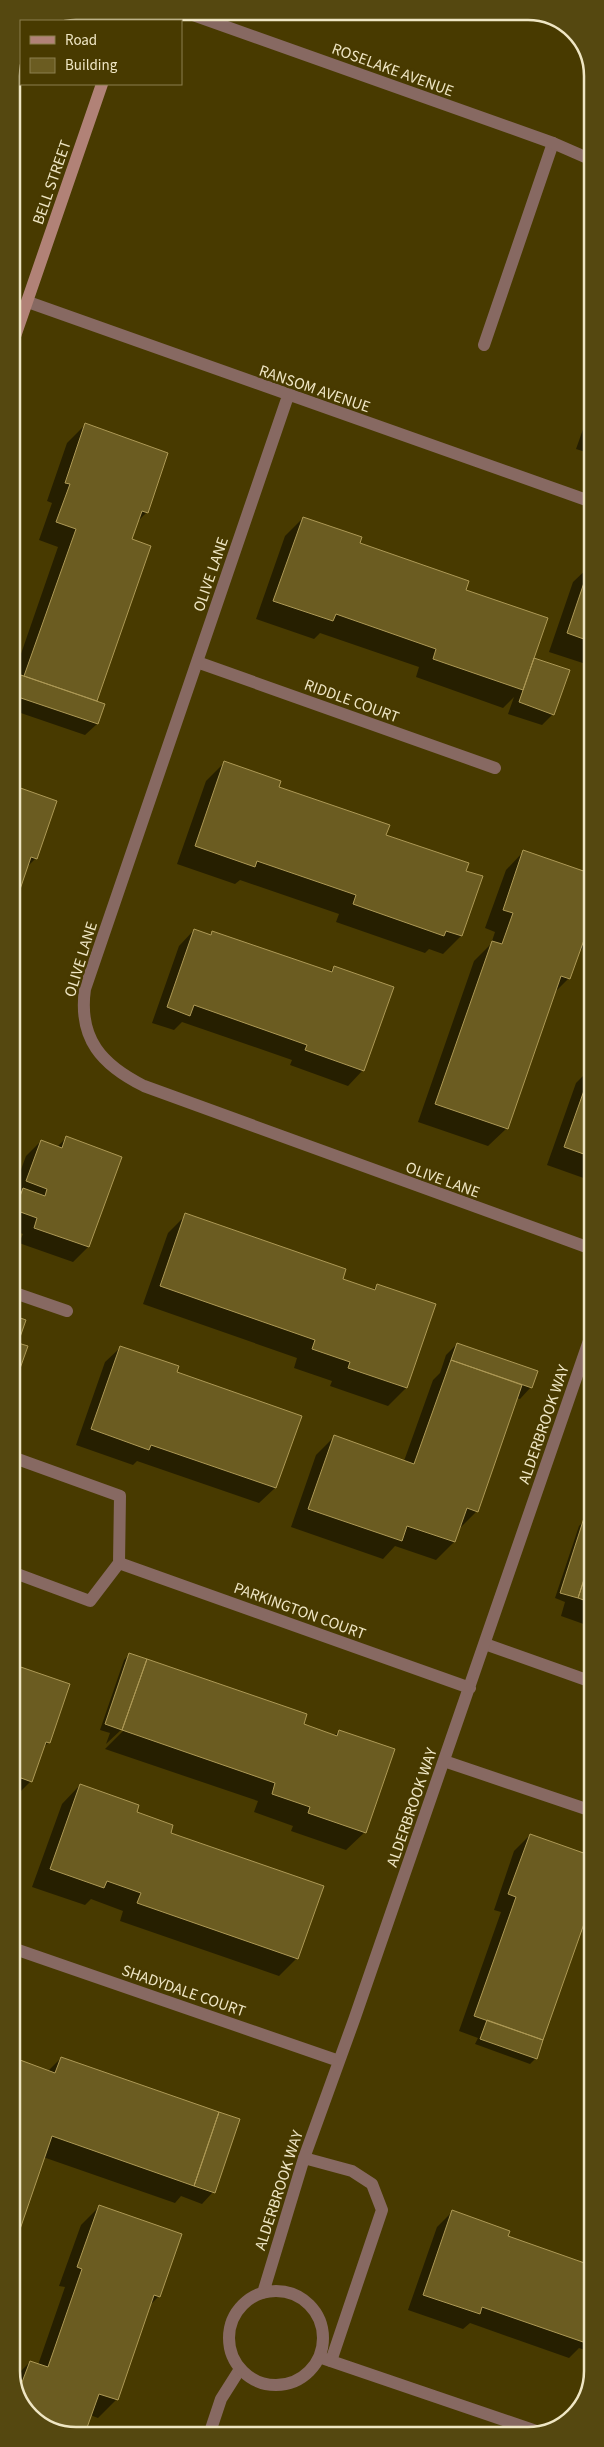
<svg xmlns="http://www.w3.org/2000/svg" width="604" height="2447" font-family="'Source Sans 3',sans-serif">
  <rect width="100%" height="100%" fill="#483a00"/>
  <path fill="#0007" d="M592,404V454L576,449Z
    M85,425L147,512L137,522L130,540L150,547L96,702L103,705L97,724L85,735L12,710V673L14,674L58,547L39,540L52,503L47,501L67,443Z
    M303,518L465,590L531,663L553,714L542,725L508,714L514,697L503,708L416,677L419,667L320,633L314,639L256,619L285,536Z
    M592,564V666L549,652L573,582Z
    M224,763L481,877L461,936L443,954L429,949L425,953L336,922L339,914L240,880L235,884L177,864L206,781Z
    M12,786L55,802L36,858L26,868L12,909Z
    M524,851L589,942L578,953L569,978L554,993L507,1128L488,1146L418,1122L474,961L491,944L495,932L485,928L506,870Z
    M194,930L209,935L213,932L329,972L334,967L363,1070L348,1086L290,1065L292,1060L182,1022L174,1030L152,1023L179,946Z
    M592,1067V1181L547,1165L576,1083Z
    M66,1138L120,1158L88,1247L73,1262L19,1243L23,1234L12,1230V1201L15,1198L12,1194L26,1156L41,1141L57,1147Z
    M186,1215L341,1280L372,1291L377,1285L406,1388L388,1406L330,1386L332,1381L294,1368L297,1358L143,1304L168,1233Z
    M457,1344L531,1387L520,1399L516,1398L476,1512L458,1530L454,1542L436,1560L395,1546L383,1559L291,1527L316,1455L334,1437L404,1461L433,1380L440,1373L446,1355Z
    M121,1347L175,1372L300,1416L275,1488L259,1503L137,1461L133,1465L76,1445L105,1362Z
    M585,1520L592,1522V1627L561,1616L565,1602L555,1598L579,1526Z
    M130,1654L302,1725L334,1736L339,1731L365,1832L346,1850L291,1831L293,1826L254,1812L258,1801L105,1749L125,1729H122L106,1744L110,1733L100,1730L124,1660Z
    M12,1665L49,1742L41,1750L31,1781L12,1800Z
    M80,1785L135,1813L169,1834L297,1958L279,1976L120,1921L123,1911L91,1899L85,1905L32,1887L62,1804Z
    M530,1835L592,1857L593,1918L579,1934L536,2058L530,2064L475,2044L478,2038L459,2031L501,1912L494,1910L514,1851Z
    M61,2058L213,2192L202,2204L181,2196L175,2203L43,2157L16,2238L12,2241V2059L48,2071Z
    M99,2207L159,2296L149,2306L117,2399L98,2418L90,2415L72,2436L33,2419L12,2380L30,2362L38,2365L65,2287L59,2286L81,2225Z
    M452,2212L506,2237L593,2268V2353L579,2348L569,2358L470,2323L463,2329L408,2310L437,2227Z"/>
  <path fill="#6b5c21" stroke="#ad9956" d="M85,423L168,453L148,513L142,511L132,539L151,546L97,701L24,676L76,529L56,522L70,484L65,483Z
    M303,517L362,537L360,543L469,581L466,590L548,618L523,690L433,659L436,649L336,614L333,621L273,601Z
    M591,562L592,563V642L567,633Z
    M534,658L570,670L554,715L519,702Z
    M12,672L105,704L98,724L12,695Z
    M224,761L281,781L279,787L390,825L386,835L469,863L466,871L483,876L462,936L446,931L444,936L353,904L356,895L257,861L255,867L195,846Z
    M12,785L57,801L37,859L31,857L12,913Z
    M523,850L592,874V936L590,943L584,940L570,979L561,976L508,1129L435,1104L492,941L502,944L513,913L503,910Z
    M194,929L211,935L212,931L332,972L334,966L394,987L364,1071L305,1050L307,1045L194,1005L190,1016L167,1007Z
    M592,1068V1157L564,1147Z
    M66,1136L122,1157L89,1247L34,1228L37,1218L15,1210L23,1188L45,1196L47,1189L26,1181L41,1140L62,1148Z
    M185,1213L346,1269L343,1279L375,1290L377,1284L436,1304L407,1388L348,1368L350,1362L312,1349L315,1340L160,1286Z
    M12,1315L26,1320L18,1343L28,1346L12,1391Z
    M457,1343L538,1371L532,1388L451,1360Z
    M120,1346L179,1366L177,1372L302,1416L276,1488L151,1445L149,1450L91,1429Z
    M451,1360L522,1385L478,1512L467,1508L455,1542L407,1526L402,1541L308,1509L334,1435L414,1464Z
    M584,1518L592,1521V1555L578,1598L560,1593Z
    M592,1555V1603L578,1598Z
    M129,1653L147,1659L122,1730L105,1724Z
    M147,1659L307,1714L304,1724L337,1736L339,1730L395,1749L366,1833L308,1813L310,1807L272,1794L275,1783L122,1730Z
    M12,1664L70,1684L50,1743L46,1742L32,1782L21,1778L12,1802Z
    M80,1784L139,1805L137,1812L173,1825L171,1833L324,1886L298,1959L137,1903L141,1893L107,1881L104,1888L50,1869Z
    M530,1834L592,1856L593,1921L592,1923L585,1921L543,2040L474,2016L516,1897L508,1894Z
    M487,2020L543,2040L537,2059L480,2039Z
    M12,2057L55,2073L61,2057L219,2112L194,2186L52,2136L17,2238L12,2237Z
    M219,2112L240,2119L215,2193L194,2186Z
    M99,2205L182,2234L160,2297L154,2295L118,2400L99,2394L84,2436H72L33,2419L18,2393L30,2361L48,2367L82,2269L77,2267Z
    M452,2210L510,2231L508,2236L593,2266V2324L586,2343L482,2307L480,2314L423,2295Z
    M593,2324V2345L586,2343Z"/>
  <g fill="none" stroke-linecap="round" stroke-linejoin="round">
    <path stroke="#876962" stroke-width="12" d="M484,345L553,143
      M12,1150L14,1144
      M12,1292L67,1311
      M485,1644L592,1682
      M444,1761L592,1811
      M304,2158L352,2171L372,2184L382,2210L331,2361
      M209,2435L221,2399L240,2369"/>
    <path stroke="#876962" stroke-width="12" d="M182,11L553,143L592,160
      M28,302L592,502
      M288,396L85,989C78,1039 102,1065 144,1086L592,1249
      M197,662L495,768
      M12,1457L120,1496L119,1563L90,1601L12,1572
      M119,1563L470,1688
      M18,1950L339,2061
      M229 2338a47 47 0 1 1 94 0a47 47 0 1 1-94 0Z
      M263,2293L304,2158L354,2020L592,1332
      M319,2357L542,2433"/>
    <path stroke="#b18277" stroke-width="12" d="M124,21L127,11
      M11,348L102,84"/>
  </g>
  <g text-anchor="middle" stroke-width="5" stroke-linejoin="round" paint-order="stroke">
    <g font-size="16" fill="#efe6c4" stroke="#483a00">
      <text transform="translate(393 69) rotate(20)" y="6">ROSELAKE AVENUE</text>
      <text transform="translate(51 182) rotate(-71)" y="6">BELL STREET</text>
      <text transform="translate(315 388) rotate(19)" y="6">RANSOM AVENUE</text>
      <text transform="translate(210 574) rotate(-71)" y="6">OLIVE LANE</text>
      <text transform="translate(352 700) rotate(20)" y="6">RIDDLE COURT</text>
      <text transform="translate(80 959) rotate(-73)" y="6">OLIVE LANE</text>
      <text transform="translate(443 1179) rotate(20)" y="6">OLIVE LANE</text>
      <text transform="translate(543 1424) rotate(-71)" y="6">ALDERBROOK WAY</text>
      <text transform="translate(300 1610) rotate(20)" y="6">PARKINGTON COURT</text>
      <text transform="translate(411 1807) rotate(-71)" y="6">ALDERBROOK WAY</text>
      <text transform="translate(184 1990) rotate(19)" y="6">SHADYDALE COURT</text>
      <text transform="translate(278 2190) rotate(-72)" y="6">ALDERBROOK WAY</text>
    </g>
  </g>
  <path d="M0 0H604V2447H0ZM76 20H528A56 56 0 0 1 584 76V2371A56 56 0 0 1 528 2427H76A56 56 0 0 1 20 2371V76A56 56 0 0 1 76 20Z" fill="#554810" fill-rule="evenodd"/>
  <path fill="none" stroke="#efe6c4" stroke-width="2.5" d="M76 20H528A56 56 0 0 1 584 76V2371A56 56 0 0 1 528 2427H76A56 56 0 0 1 20 2371V76A56 56 0 0 1 76 20Z"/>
  <rect x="20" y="20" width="162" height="65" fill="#483a00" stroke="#8b7f4e"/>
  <rect x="30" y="36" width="25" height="8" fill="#b18277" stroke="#8b7f4e"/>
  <text x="65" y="45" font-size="15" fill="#efe6c4">Road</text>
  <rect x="30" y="58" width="25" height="15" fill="#6b5c21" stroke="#8b7f4e"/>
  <text x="65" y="70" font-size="15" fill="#efe6c4">Building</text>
</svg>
